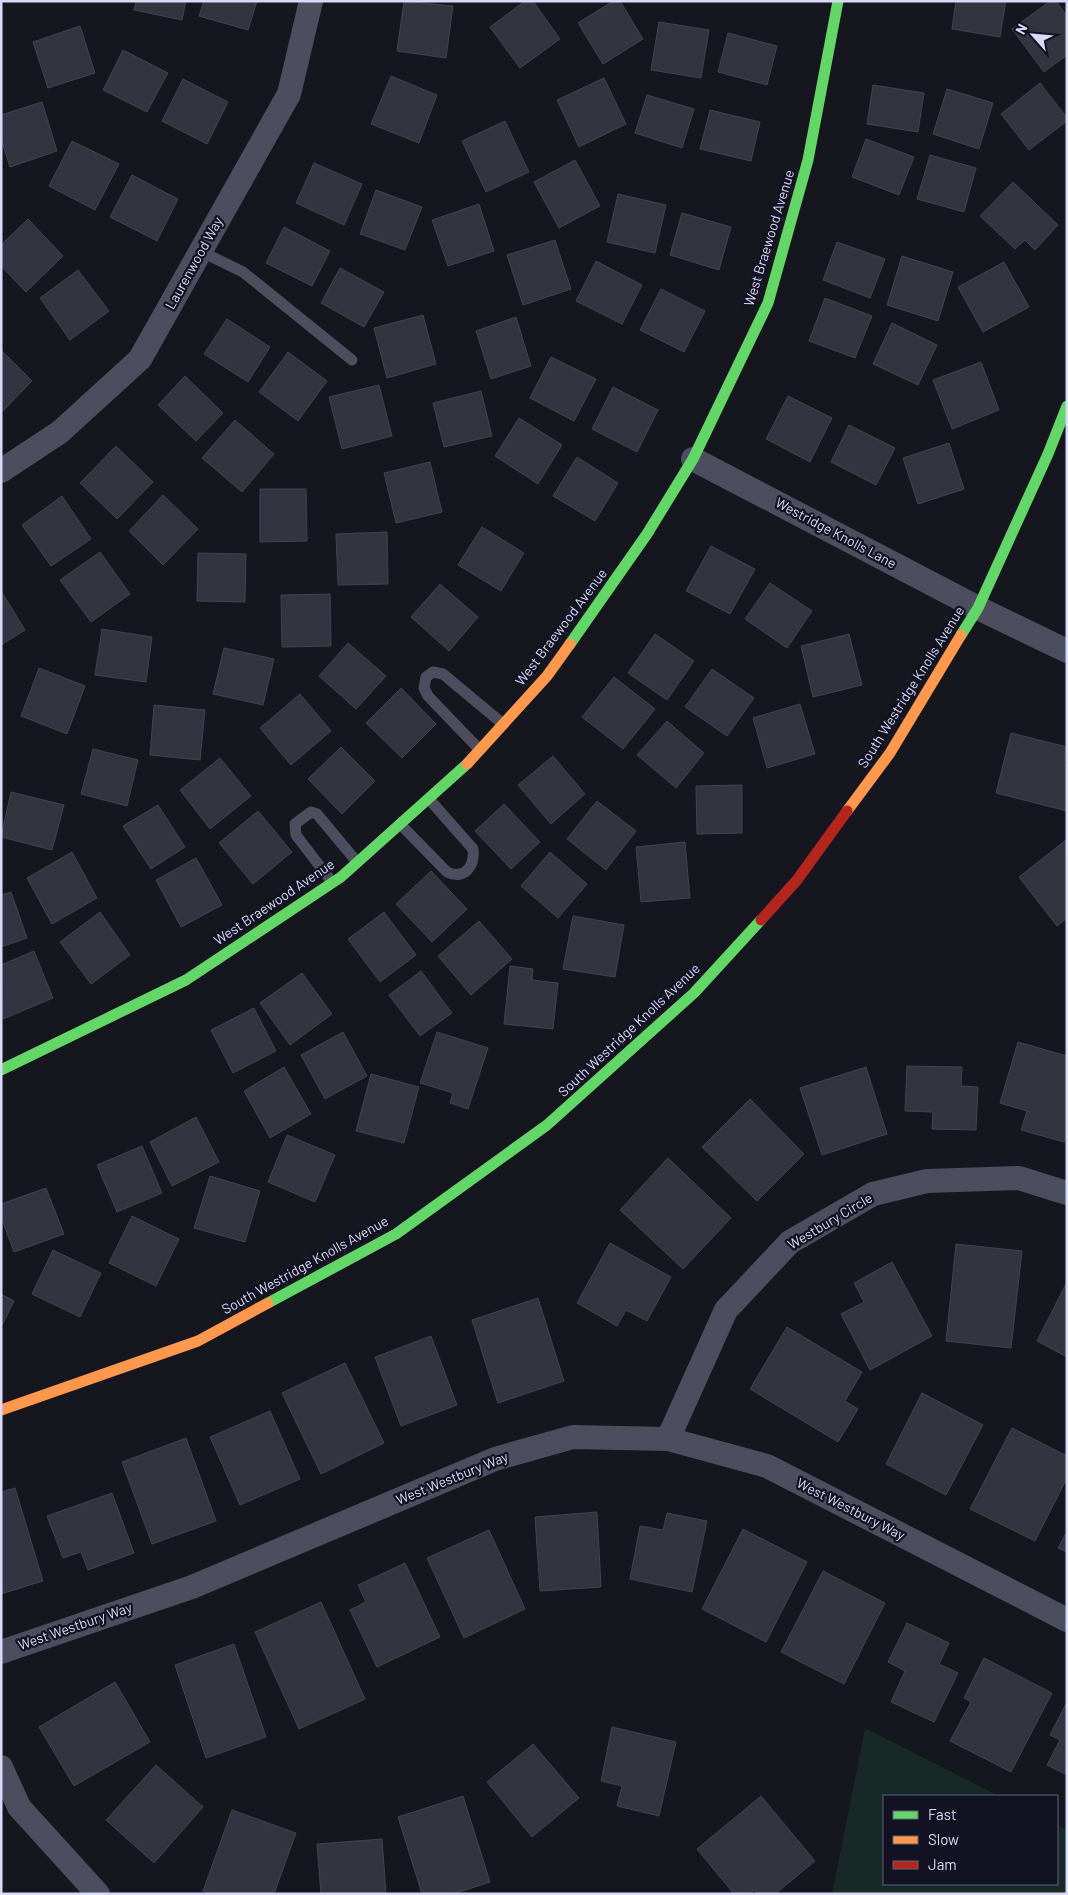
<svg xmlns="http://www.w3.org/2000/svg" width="1068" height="1895" font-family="Barlow,sans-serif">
  <rect width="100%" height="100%" fill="#16161f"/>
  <path fill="#162927" d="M865,1728L999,1796H884V1884H1057V1825L1067,1830V1894H832Z"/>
  <path fill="#343441" stroke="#434252" d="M136,1H186L182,20L134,10Z
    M204,1H257L248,30L199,16Z
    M404,1L453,6L446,58L397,51Z
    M525,1H533L560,39L520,68L490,27Z
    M613,1H620L643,39L603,64L578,23Z
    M956,1H1006L1000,37L952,29Z
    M1050,1H1056L1067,16V55L1044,72L1012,29Z
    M659,22L709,30L701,78L651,70Z
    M80,26L95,73L48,88L33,42Z
    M728,33L777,46L767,85L718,72Z
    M123,50L168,73L147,112L103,90Z
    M391,76L437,95L419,143L371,124Z
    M604,78L626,124L579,147L557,100Z
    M183,79L228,102L207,144L162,121Z
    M1040,83L1067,118V121L1029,150L1001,114Z
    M873,85L924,93L918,132L867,124Z
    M947,89L993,103L979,149L933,134Z
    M647,95L694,109L682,148L635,133Z
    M42,102L57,151L10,167L1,139V115Z
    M710,110L760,122L751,161L700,149Z
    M505,121L529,172L486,192L462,141Z
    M866,139L914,157L899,195L852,177Z
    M72,141L119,164L95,210L49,186Z
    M930,155L976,168L964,212L917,199Z
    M575,160L600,206L559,228L534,182Z
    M314,163L362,184L344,225L296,203Z
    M132,175L178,199L157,241L110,217Z
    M1013,182L1058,225L1035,250L1025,240L1015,249L980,216Z
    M376,190L422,207L405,250L360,234Z
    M618,194L666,205L655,253L607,242Z
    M479,204L494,251L448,266L432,220Z
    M682,213L731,227L719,270L670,255Z
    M28,219L63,256L26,292L1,266V245Z
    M284,227L330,251L312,286L266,263Z
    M555,240L571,289L523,305L507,255Z
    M837,242L885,259L870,298L823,280Z
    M902,256L953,272L938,321L887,305Z
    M596,261L642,285L622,324L576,301Z
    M1004,262L1029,307L983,332L958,287Z
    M340,268L384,292L364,327L321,303Z
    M78,270L109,311L70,340L40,298Z
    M661,289L705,311L684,352L640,330Z
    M825,298L872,316L855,358L809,341Z
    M423,315L436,364L387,378L374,328Z
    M516,317L531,366L491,379L476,331Z
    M227,319L270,347L248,382L204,354Z
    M892,323L937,345L918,385L873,364Z
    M1,350L32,381L1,413Z
    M288,352L327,381L298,421L259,392Z
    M551,357L596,379L574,421L530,398Z
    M981,362L999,410L952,429L933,380Z
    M185,376L223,413L196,441L158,405Z
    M379,385L392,436L342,449L329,397Z
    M613,387L658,410L637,452L592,429Z
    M481,391L492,436L444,447L433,403Z
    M788,396L832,418L810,462L766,439Z
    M519,418L562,445L538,484L495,456Z
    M235,420L274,454L242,492L202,458Z
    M849,425L895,448L876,485L831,462Z
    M949,443L964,489L918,504L903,458Z
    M116,446L153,482L117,519L80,483Z
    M577,457L618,483L595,521L553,496Z
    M430,462L442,512L396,523L384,473Z
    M260,489H306L307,541L260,542Z
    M163,495L198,529L163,565L129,531Z
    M62,496L91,539L51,566L22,525Z
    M482,527L524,553L501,591L458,565Z
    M387,532L388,584L338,585L336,534Z
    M711,546L755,569L730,614L686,591Z
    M100,552L130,594L91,622L60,580Z
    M198,553L246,554L245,602L197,601Z
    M770,583L812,611L787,648L745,619Z
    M440,584L478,617L449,651L411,617Z
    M1,591L25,630L1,645Z
    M330,594L331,646L282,647L281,595Z
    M102,629L152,637L146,682L95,675Z
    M655,634L694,661L667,700L628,673Z
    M849,634L862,685L813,697L801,646Z
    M348,643L386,676L356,709L319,676Z
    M224,648L274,659L263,705L213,694Z
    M39,668L85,686L67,734L21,716Z
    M712,669L754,698L727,736L685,707Z
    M614,677L655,709L623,749L582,717Z
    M401,688L436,724L402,758L366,723Z
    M300,694L331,731L291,765L260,728Z
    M800,704L815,754L767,768L753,718Z
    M154,705L205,710L200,760L150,755Z
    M667,721L704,753L676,788L637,755Z
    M1011,733L1067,747L1064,764L1067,765V811L996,793Z
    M341,747L375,781L342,814L308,779Z
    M93,749L138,760L127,806L81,794Z
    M553,756L585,794L551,824L518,785Z
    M220,758L251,796L210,829L180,790Z
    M742,785V833L697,834L696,786Z
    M11,792L64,805L52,850L1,837Z
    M597,801L636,831L606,870L567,839Z
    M504,804L540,842L511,869L475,831Z
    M158,805L185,847L151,869L123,826Z
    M258,811L292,852L253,884L219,843Z
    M1066,840L1067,918L1057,926L1019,877Z
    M685,842L690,898L641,902L636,847Z
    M72,852L97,898L52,924L27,878Z
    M550,852L587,884L558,918L521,886Z
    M196,858L222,905L181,927L156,880Z
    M431,871L467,909L432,942L396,904Z
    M11,892L27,938L1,947V895Z
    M100,912L130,955L91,984L60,942Z
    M384,912L416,955L380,982L348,939Z
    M573,916L624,925L615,977L563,969Z
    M479,921L512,959L471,995L438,956Z
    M34,951L53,998L3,1019L1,965Z
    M510,966L533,969L532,980L558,983L553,1029L504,1024Z
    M421,971L452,1013L420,1036L389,995Z
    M302,973L332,1014L290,1045L260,1003Z
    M254,1008L276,1051L233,1073L211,1030Z
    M343,1032L367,1076L325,1099L301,1055Z
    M437,1032L488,1048L468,1109L450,1103L453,1093L420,1083Z
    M1018,1042L1067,1056V1132L1064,1142L1021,1130L1027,1111L1000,1103Z
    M907,1066L962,1067L961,1086L978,1087L976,1130L932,1129L933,1112L905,1111Z
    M284,1067L311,1114L270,1138L244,1091Z
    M866,1067L887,1134L822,1155L800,1088Z
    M371,1074L419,1087L404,1143L356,1131Z
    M750,1099L804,1154L757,1201L702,1147Z
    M196,1117L219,1162L172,1186L150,1142Z
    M287,1135L335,1155L315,1202L268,1182Z
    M142,1146L162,1193L117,1212L97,1165Z
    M668,1158L731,1218L683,1269L620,1210Z
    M210,1176L260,1191L245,1242L194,1228Z
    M46,1188L64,1234L14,1252L1,1217V1204Z
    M132,1216L179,1239L156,1286L109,1263Z
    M610,1243L671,1277L647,1321L626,1310L617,1326L577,1303Z
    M956,1244L1022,1251L1011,1348L946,1341Z
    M53,1250L101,1273L80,1317L32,1294Z
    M892,1262L932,1336L870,1370L841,1314L864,1302L854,1283Z
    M1067,1282V1357L1037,1341Z
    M1,1294L14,1301L1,1327Z
    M538,1298L564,1381L498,1403L472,1320Z
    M787,1327L862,1372L845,1401L858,1409L838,1442L750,1389Z
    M431,1336L457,1405L401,1426L375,1357Z
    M345,1363L384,1443L321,1474L282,1393Z
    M922,1393L983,1425L946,1495L886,1464Z
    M270,1411L300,1479L240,1505L210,1437Z
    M1012,1428L1067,1456V1478L1035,1541L970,1509Z
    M186,1438L216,1521L152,1544L122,1462Z
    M15,1488L43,1581L1,1594V1492Z
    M112,1493L134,1553L88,1570L81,1552L63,1558L47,1516Z
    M597,1512L601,1587L540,1591L535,1517Z
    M667,1513L707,1521L692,1592L630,1579L640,1526L663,1530Z
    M743,1529L807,1562L766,1642L702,1609Z
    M489,1530L525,1609L464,1638L427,1558Z
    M1067,1531V1552L1058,1548Z
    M405,1563L440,1637L377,1667L350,1610L366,1602L358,1585Z
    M823,1571L885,1603L844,1684L781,1652Z
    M321,1602L365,1699L299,1729L255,1632Z
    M907,1623L949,1643L939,1664L958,1673L934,1722L891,1702L905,1671L888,1662Z
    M234,1644L266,1737L206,1758L175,1665Z
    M984,1658L1052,1693L1011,1772L950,1741L971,1702L964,1698Z
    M115,1682L150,1742L74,1786L39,1727Z
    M1067,1702V1775L1047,1765L1060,1740L1050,1735Z
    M612,1727L676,1742L659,1816L617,1806L622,1786L601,1781Z
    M533,1744L579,1798L532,1837L487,1782Z
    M156,1765L203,1807L154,1863L106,1820Z
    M463,1796L490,1882L453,1894H422L398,1817Z
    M761,1796L815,1861L775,1894H757L754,1890L750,1894H734L697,1849Z
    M232,1810L296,1833L274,1894H211L203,1891Z
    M382,1839L386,1894H321L317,1844Z"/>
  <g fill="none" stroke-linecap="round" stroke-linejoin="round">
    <path stroke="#4c4d5e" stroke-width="11" d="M200,251L243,272L352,360
      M480,750L428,696L424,688L426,677L433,672L443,674L503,724
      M400,824L447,872C465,881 475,865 473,849L429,799
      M332,882L296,835L295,824L311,812L317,814L357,862"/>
    <path stroke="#4c4d5e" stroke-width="24" d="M693,459L978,608L1067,651
      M1,471L60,432L140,359L289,94L311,1
      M668,1439L726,1310L790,1242L873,1194L927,1181L1019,1178L1067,1193
      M1,1652L192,1587L495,1459L573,1437L668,1439L767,1466L1067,1620
      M1,1767L19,1807L98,1894"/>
    <path stroke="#63d668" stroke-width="11" d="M961,635L978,608L1048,454L1067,406
      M570,644L647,534L693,459L768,303L808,160L838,1
      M1,1070L186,980L341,877L467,764
      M268,1303L396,1234L547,1125L694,993L761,920"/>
    <path stroke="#ff974d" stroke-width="11" d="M467,764L547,676L570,644
      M847,811L890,753L961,635
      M1,1410L198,1341L268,1303"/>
    <path stroke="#b3261e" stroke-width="11" d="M761,920L797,880L847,811"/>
  </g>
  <g text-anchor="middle" stroke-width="4.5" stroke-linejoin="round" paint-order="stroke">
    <g font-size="14" fill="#d9dafa" stroke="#121223">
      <text transform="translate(769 238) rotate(-73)" y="5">West Braewood Avenue</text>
      <text transform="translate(194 263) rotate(-61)" y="5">Laurenwood Way</text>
      <text transform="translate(836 533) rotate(28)" y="5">Westridge Knolls Lane</text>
      <text transform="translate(561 627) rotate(-53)" y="5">West Braewood Avenue</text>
      <text transform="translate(911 687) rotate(-58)" y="5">South Westridge Knolls Avenue</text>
      <text transform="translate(274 902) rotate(-34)" y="5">West Braewood Avenue</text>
      <text transform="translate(629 1030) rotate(-43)" y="5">South Westridge Knolls Avenue</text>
      <text transform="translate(830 1221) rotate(-31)" y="5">Westbury Circle</text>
      <text transform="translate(305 1265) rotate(-29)" y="5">South Westridge Knolls Avenue</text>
      <text transform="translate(452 1478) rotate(-22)" y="5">West Westbury Way</text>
      <text transform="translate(851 1509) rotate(27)" y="5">West Westbury Way</text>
      <text transform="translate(75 1626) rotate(-19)" y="5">West Westbury Way</text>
    </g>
  </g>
  <rect width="1068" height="1895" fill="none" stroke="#d9dafa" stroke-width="5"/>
  <rect x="883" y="1795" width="175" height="90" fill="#121223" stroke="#626279"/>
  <rect x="893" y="1811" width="25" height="8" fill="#63d668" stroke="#626279"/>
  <text x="928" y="1820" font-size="15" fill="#d9dafa">Fast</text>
  <rect x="893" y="1836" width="25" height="8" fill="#ff974d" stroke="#626279"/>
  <text x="928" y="1845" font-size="15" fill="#d9dafa">Slow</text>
  <rect x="893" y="1861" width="25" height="8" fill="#b3261e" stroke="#626279"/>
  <text x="928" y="1870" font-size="15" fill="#d9dafa">Jam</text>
  <g transform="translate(1033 35) rotate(297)" stroke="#121223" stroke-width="4" paint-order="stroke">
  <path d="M0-4L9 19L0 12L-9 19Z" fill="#d9dafa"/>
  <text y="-8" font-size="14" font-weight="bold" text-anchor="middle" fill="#d9dafa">N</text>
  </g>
</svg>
